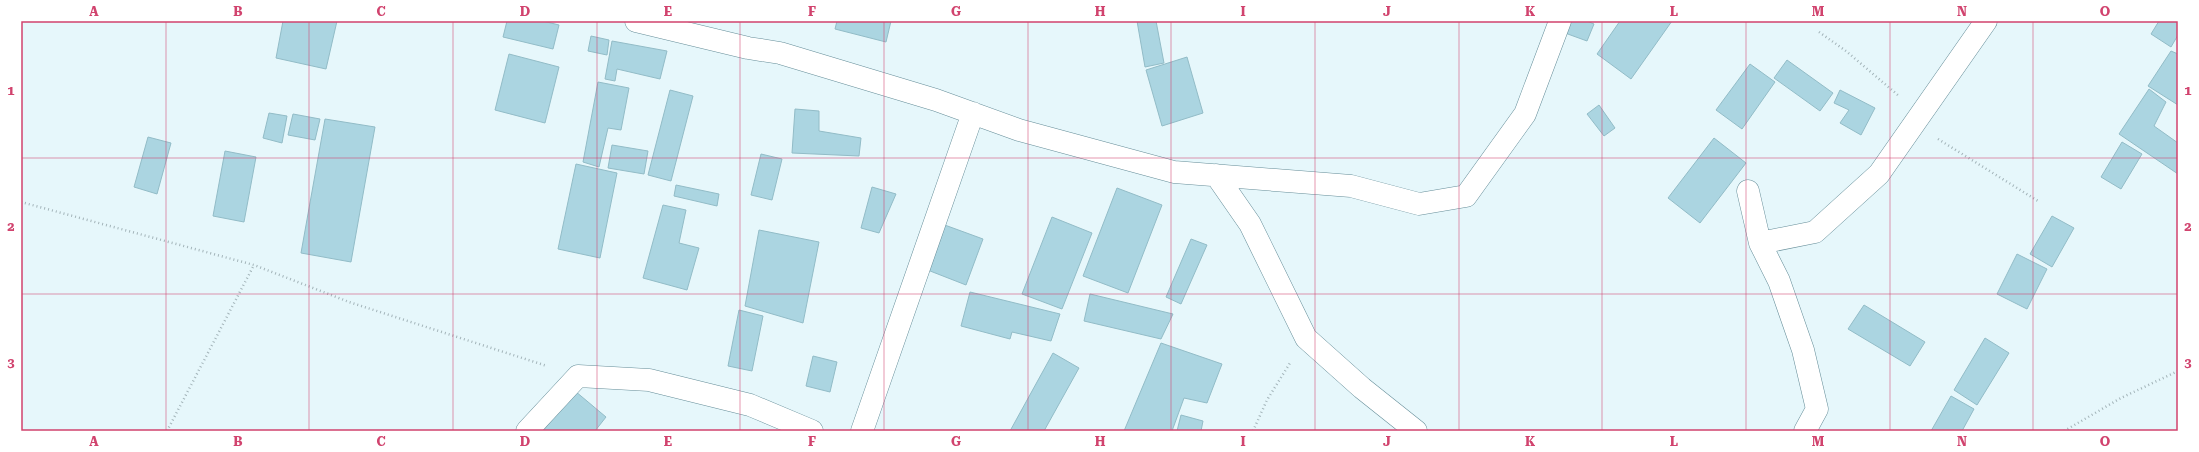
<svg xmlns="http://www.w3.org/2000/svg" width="2199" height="452" font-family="'Roboto Serif',serif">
  <rect width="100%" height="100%" fill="#e6f7fb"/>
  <path fill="#abd5e1" stroke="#92bcc7" d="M283,21H337L326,69L276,58Z
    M507,21H543L559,25L553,49L503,37Z
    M837,21H891L886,42L835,29Z
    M1137,21H1156L1164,63L1145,67Z
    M1570,21H1587L1594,24L1587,41L1565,33Z
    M1620,21H1672L1631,79L1597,54Z
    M2159,21H2178V35L2171,47L2151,34Z
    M591,36L609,40L607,55L588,51Z
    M612,41L667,51L660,79L617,69L615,81L605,79Z
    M2171,51L2178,54V105L2148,86Z
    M509,54L559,67L545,123L495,110Z
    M1187,57L1203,113L1162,126L1146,70Z
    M1787,60L1833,93L1820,111L1774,78Z
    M1750,64L1775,82L1742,129L1716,110Z
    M598,82L629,88L621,130L608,128L599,167L583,162Z
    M2149,89L2166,102L2154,126L2178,143V174L2119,134Z
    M670,90L693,96L671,181L648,175Z
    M1840,90L1875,108L1861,135L1840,123L1849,110L1834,103Z
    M1599,105L1615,128L1604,136L1587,114Z
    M795,109L819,111V131L861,138L859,156L792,153Z
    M269,113L287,116L282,143L263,138Z
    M293,114L320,119L315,140L288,135Z
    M325,119L375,127L351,262L301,253Z
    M148,137L171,143L157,194L134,187Z
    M1714,138L1746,163L1700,223L1668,198Z
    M2122,142L2142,154L2121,189L2101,177Z
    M612,145L648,151L644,174L608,168Z
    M225,151L256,157L244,222L213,216Z
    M761,154L782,159L772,200L751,195Z
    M576,164L617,173L600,258L558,249Z
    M676,185L719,194L717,206L674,196Z
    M872,187L896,194L879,233L861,228Z
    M1117,188L1162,205L1128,293L1083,276Z
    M663,205L686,210L679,243L699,248L687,290L643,278Z
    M2052,216L2074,228L2052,267L2030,254Z
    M1052,217L1092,233L1062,309L1022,294Z
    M942,224L983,239L966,285L925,269Z
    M759,230L819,242L803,323L745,306Z
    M1191,239L1207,245L1181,304L1166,297Z
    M2017,254L2047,269L2027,309L1997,294Z
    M970,292L1060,314L1051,341L1012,332L1010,339L961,326Z
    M1090,294L1173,314L1161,339L1084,321Z
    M1864,305L1925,342L1910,366L1848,329Z
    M739,310L763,316L752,371L728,366Z
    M1985,338L2009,353L1977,405L1954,390Z
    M1161,343L1222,364L1207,403L1184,398L1172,431H1124Z
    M1053,353L1079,368L1044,431H1010Z
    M813,356L837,362L830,392L806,386Z
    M575,391L606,417L595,431H543Z
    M1951,396L1974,409L1962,431H1931Z
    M1181,415L1203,421L1201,431H1177Z"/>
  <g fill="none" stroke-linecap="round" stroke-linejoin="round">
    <defs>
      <path id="minor" d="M636,21L748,48L780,53L936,100L1019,130L1174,172L1351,186L1419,204L1466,196L1525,114L1560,21
        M1216,175L1250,224L1306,338L1362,388L1416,431
        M1748,191L1760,243L1779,281L1803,350L1817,409L1805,431
        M1760,243L1815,232L1879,174L1986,21
        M527,431L578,376L649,380L750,405L812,431
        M862,431L973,113"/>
    </defs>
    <use href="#minor" stroke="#668e99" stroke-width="23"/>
    <path stroke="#a3b4b9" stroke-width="2.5" stroke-dasharray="1 3" stroke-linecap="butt" d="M1819,32L1846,51L1899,96
      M1938,139L2038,201
      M21,202L254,265L349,302L547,366
      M167,431L254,265
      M1253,431L1267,400L1290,363
      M2064,431L2121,398L2178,371"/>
    <use href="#minor" stroke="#fff" stroke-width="22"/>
  </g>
  <path fill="none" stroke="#d1436e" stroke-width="1" stroke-opacity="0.55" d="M166,21V431M309,21V431M453,21V431M597,21V431M740,21V431M884,21V431M1028,21V431M1171,21V431M1315,21V431M1459,21V431M1602,21V431M1746,21V431M1890,21V431M2033,21V431M21,158H2178M21,294H2178"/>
  <rect width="2199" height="452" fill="none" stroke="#ffffff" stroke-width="44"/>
  <rect x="22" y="22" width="2155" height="408" fill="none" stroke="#d1436e" stroke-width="1.5"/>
  <g font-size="13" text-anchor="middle" font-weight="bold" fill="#d1436e">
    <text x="94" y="16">A</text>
    <text x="238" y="16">B</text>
    <text x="381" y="16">C</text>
    <text x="525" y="16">D</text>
    <text x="668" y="16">E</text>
    <text x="812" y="16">F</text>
    <text x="956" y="16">G</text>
    <text x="1100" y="16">H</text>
    <text x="1243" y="16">I</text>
    <text x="1387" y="16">J</text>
    <text x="1530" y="16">K</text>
    <text x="1674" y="16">L</text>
    <text x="1818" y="16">M</text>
    <text x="1962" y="16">N</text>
    <text x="2105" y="16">O</text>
    <text x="11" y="95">1</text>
    <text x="2188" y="95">1</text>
    <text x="11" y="231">2</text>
    <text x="2188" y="231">2</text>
    <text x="11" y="367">3</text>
    <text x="2188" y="367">3</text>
    <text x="94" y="446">A</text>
    <text x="238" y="446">B</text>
    <text x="381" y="446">C</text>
    <text x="525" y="446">D</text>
    <text x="668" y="446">E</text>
    <text x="812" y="446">F</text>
    <text x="956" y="446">G</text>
    <text x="1100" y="446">H</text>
    <text x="1243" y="446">I</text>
    <text x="1387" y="446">J</text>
    <text x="1530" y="446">K</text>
    <text x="1674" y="446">L</text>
    <text x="1818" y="446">M</text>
    <text x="1962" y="446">N</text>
    <text x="2105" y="446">O</text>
  </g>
</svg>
